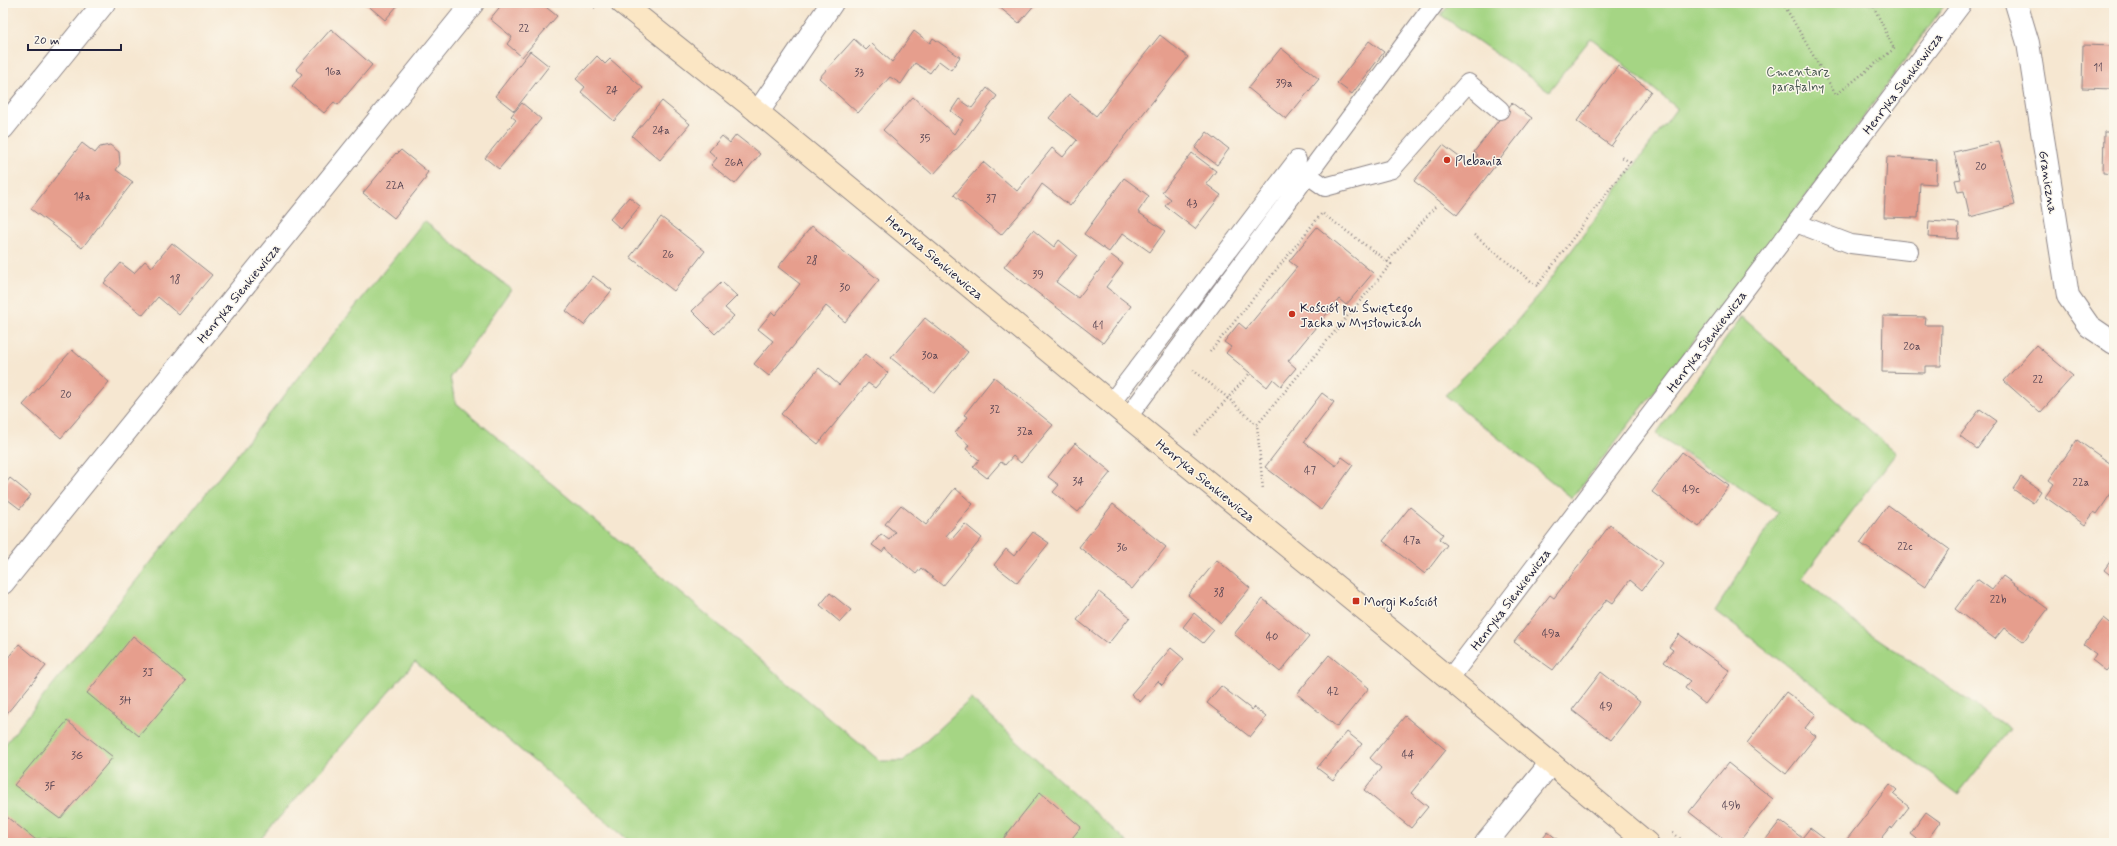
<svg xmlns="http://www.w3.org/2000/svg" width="2117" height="846" font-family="Mynerve,sans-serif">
  <rect width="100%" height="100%" fill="#fbf7ec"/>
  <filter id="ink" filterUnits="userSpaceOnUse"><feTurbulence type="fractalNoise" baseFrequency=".025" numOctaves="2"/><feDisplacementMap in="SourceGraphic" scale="8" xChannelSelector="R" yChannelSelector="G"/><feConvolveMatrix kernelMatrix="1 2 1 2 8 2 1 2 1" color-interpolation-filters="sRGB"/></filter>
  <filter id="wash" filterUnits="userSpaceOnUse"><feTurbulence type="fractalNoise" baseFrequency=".012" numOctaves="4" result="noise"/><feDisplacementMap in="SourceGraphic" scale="16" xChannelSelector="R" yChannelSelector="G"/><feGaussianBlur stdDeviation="0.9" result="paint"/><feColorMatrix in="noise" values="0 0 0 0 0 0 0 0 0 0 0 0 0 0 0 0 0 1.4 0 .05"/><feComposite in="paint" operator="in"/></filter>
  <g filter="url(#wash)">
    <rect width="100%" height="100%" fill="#f6e7d1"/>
    <path fill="#a5d584" stroke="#647c60" d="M1450,3H1946L1812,188L1572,498L1445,395L1499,342L1538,296L1677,108L1591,38L1549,91L1441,15Z
      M424,221L511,289L450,377L455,402L880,761H903L971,699L1128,843H632L415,662L257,843H3V747Z
      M1742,317L1896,453L1802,578L1861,627L2010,729L1958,794L1715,611L1778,512L1656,434Z"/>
    <g id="blocks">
      <path fill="#e69e8d" d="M365,3H396L398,5L385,20Z
        M503,3H541L557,16L522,57L507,44L512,37L490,19Z
        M994,3H1036L1019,23Z
        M331,29L372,65L338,105L334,102L324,113L292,86L302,74L296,69Z
        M914,31L930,43L933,38L960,57L951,70L939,61L930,73L915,63L901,84L890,77L858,113L819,78L854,39L866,50L872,44L892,62Z
        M1160,35L1188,57L1070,206L1042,184L1030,202L1001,235L954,195L983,162L1017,191L1052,148L1063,157L1077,140L1049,118L1069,94L1096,116Z
        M1369,41L1384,52L1352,94L1337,83Z
        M2083,45L2114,46V89L2082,88Z
        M1281,48L1319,79L1286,119L1248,88Z
        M530,51L549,66L514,111L495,96Z
        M597,56L605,64L610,59L643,88L614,121L581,92L585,87L576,79Z
        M1618,66L1651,91L1611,146L1577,121Z
        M987,88L997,96L963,142L933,175L883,130L913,97L954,134L963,120L951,111L959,99L972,108Z
        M662,101L690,124L660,160L632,136Z
        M522,103L541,119L499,169L485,158L516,120L511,116Z
        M1512,103L1532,118L1457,215L1414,181L1443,145L1470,165L1478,155L1474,152Z
        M1207,132L1229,149L1217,165L1195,148Z
        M2104,132H2114V174L2103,173Z
        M736,135L760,154L735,184L711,165L717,158L709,151L722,136L730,143Z
        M1999,141L2015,205L1970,217L1964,191L1958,192L1955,180L1961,179L1954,152Z
        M82,143L95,153L100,147L110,145L119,152L120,164L116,170L133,182L82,248L31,209Z
        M401,150L428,172L425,176L426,178L394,218L363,193L396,153L397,154Z
        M1192,153L1216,171L1206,184L1221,195L1195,229L1165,206L1171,199L1162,192Z
        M1887,157L1937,160L1936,184L1920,183L1918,218L1884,217Z
        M1124,178L1149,196L1138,212L1165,231L1150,252L1123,233L1109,252L1084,234Z
        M629,197L640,206L621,229L610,219Z
        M661,217L705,251L674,291L630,257Z
        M1929,221L1959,223L1958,239L1928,237Z
        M812,226L879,280L845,322L826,306L769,376L754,364L773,341L758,329L772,312L775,315L800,284L778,267Z
        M1317,227L1373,273L1346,305L1339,299L1288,361L1296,368L1281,386L1273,379L1267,387L1226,353L1231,347L1224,342L1239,323L1246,329L1297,267L1289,261Z
        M1033,230L1054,247L1059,240L1077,255L1056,282L1078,298L1111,255L1123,264L1106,287L1131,306L1103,343L1004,267Z
        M172,243L212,275L179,315L158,297L143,315L104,283L121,263L134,273L145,261L152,267Z
        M593,276L612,290L584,325L566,311Z
        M722,282L737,296L725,308L734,316L715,334L692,311Z
        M1883,316L1926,317L1925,325H1942L1941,366H1925V373L1882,372Z
        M925,318L968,352L935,393L891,358Z
        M2036,345L2073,376L2040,413L2004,381Z
        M72,350L109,382L61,438L23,405Z
        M865,354L888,373L875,388L868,383L818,444L781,414L819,368L839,385Z
        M994,377L1053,425L1021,463L1013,456L1005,465L1001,462L987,478L973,467L979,460L966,449L969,445L955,433L968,417L964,415Z
        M1322,393L1334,402L1304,442L1336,466L1342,457L1353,465L1321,510L1265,467Z
        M1980,409L1997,421L1977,449L1960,436Z
        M2077,440L2114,466V476L2111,480L2114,483V489L2097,514L2094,512L2085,525L2045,497L2054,484L2049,480Z
        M1075,443L1111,472L1078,512L1053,492L1059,485L1048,477Z
        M1682,452L1729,486L1699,527L1652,492Z
        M2021,477L2041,491L2033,503L2013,489Z
        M10,478L31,495L20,509L3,496V487Z
        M955,488L973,504L946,536L951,540L965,524L982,538L943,586L921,568L916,574L885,548L882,552L872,545L881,534L889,540L895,532L885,524L901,505L926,525Z
        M1113,504L1166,547L1132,589L1079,547Z
        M1888,505L1949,549L1925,587L1860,543Z
        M1410,507L1443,534L1439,539L1447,545L1425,574L1383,541Z
        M1610,525L1662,563L1642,590L1630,580L1613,603L1607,599L1553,670L1514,642L1550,595L1554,598Z
        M1033,532L1049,543L1017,583L994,565L1006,549L1014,556Z
        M2114,556V578L2104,570Z
        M1217,560L1250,588L1221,623L1188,595Z
        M2003,576L2048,609L2023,642L2004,628L1995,639L1955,609L1977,579L1992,590Z
        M1099,592L1130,617L1108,644L1077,620Z
        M830,593L851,610L840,622L820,605Z
        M1263,599L1309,637L1280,672L1234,634Z
        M1194,613L1214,630L1203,643L1183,627Z
        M2104,618L2114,626V667L2111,665L2106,671L2092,660L2096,654L2084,645Z
        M1679,634L1730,671L1705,704L1685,688L1690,681L1664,662L1673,650L1669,647Z
        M133,636L186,681L139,736L87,693Z
        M19,644L46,666L3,718V664Z
        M1171,648L1184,659L1162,685L1158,681L1140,702L1131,694Z
        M1329,655L1369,688L1337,727L1297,694Z
        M1601,672L1640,702L1611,740L1572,710Z
        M1221,686L1252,710L1254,707L1266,717L1250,737L1207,703Z
        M1786,692L1816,714L1805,728L1816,736L1786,774L1747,743Z
        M1405,716L1446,750L1411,793L1428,807L1411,828L1364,790L1381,768L1370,758Z
        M67,721L113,757L60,819L14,785Z
        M1347,732L1362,744L1333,780L1317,768Z
        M1728,763L1773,799L1738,843H1729L1689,812Z
        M1890,784L1897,790L1893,794L1909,807L1892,829L1891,827L1878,843H1844Z
        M1040,792L1081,827L1068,843H1000Z
        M1926,812L1940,822L1925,843H1921L1910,834Z
        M3,814L40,843H3Z
        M1780,821L1802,838L1810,828L1826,840L1824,843H1763Z
        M1548,832L1562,843H1539Z"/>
    </g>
  </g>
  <g filter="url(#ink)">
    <use href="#blocks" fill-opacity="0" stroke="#8c8486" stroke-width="1"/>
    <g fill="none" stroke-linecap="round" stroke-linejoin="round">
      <defs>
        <path id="lane" d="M1308,175L1325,187L1392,169L1468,83L1500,110
          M1796,223L1851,244L1909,251
          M1111,403L1297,160
          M1128,417L1435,3
          M1450,678L1963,3"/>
        <path id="street" d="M2016,3L2028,43L2068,296L2089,326L2114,343
          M758,112L832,3
          M3,128L104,3
          M3,583L473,3
          M1486,843L1551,763"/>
        <path id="secondary" d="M622,3L758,112L1128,417L1417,652L1647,843"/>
      </defs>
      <use href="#lane" stroke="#8c8486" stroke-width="20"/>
      <use href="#street" stroke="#8c8486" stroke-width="24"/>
      <use href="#secondary" stroke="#8c8486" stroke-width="24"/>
      <path stroke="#8c8486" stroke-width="2.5" stroke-dasharray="1 3" stroke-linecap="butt" d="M588,3L595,8
        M1783,3L1836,95L1895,48
        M1872,3L1894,49
        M1474,235L1537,286L1630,162L1620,156
        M1387,262L1435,207
        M1210,352L1322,213L1391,264L1257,425L1263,490
        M1193,370L1228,398L1257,425
        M1195,435L1250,373
        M1673,833L1686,843"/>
      <use href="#lane" stroke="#fff" stroke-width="18"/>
      <use href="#street" stroke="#fff" stroke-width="22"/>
      <use href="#secondary" stroke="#fbe6c4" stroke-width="22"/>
    </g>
  </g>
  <g fill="#c8321e" stroke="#fbf7ec" stroke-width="1.5">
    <circle cx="1447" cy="160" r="4"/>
    <circle cx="1292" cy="314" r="4"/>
    <rect x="1352" y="597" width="8" height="8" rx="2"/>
  </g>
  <g text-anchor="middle" stroke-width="3" stroke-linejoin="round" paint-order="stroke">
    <g font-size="11" fill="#534150">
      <text x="524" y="32">22</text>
      <text x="2098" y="71">11</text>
      <text x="333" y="75">16a</text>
      <text x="859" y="76">33</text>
      <text x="1284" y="87">39a</text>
      <text x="612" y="94">24</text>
      <text x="661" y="134">24a</text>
      <text x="925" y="142">35</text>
      <text x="734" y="166">26A</text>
      <text x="1981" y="170">20</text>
      <text x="395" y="189">22A</text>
      <text x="82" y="200">14a</text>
      <text x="991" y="202">37</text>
      <text x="1192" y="207">43</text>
      <text x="668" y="258">26</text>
      <text x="812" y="264">28</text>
      <text x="1038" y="278">39</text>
      <text x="175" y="283">18</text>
      <text x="845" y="291">30</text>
      <text x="1098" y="329">41</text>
      <text x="1912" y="350">20a</text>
      <text x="930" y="359">30a</text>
      <text x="2038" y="383">22</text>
      <text x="66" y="398">20</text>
      <text x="995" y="413">32</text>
      <text x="1025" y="435">32a</text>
      <text x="1310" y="474">47</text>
      <text x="1078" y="485">34</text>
      <text x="2081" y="486">22a</text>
      <text x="1691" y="493">49c</text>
      <text x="1412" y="544">47a</text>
      <text x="1905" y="550">22c</text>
      <text x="1122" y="551">36</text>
      <text x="1219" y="596">38</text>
      <text x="1998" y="603">22b</text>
      <text x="1551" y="637">49a</text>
      <text x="1272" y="640">40</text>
      <text x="148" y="676">3J</text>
      <text x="1333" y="695">42</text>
      <text x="125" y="704">3H</text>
      <text x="1606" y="710">49</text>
      <text x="1408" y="758">44</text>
      <text x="77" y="759">3G</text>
      <text x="50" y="790">3F</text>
      <text x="1731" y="809">49b</text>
    </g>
    <g font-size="13" fill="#495851" stroke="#fbf7ec">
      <text x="1798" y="76">Cmentarz<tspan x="1798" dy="15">parafialny</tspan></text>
    </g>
    <g font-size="13" fill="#22223b" stroke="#fbf7ec">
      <text transform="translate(1902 83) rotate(-53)" y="5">Henryka Sienkiewicza</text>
      <text transform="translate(2049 182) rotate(81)" y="5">Graniczna</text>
      <text transform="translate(935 257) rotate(40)" y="5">Henryka Sienkiewicza</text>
      <text transform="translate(238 293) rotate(-51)" y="5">Henryka Sienkiewicza</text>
      <text transform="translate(1706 341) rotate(-53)" y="5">Henryka Sienkiewicza</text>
      <text transform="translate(1206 480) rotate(39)" y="5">Henryka Sienkiewicza</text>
      <text transform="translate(1510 599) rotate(-53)" y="5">Henryka Sienkiewicza</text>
    </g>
    <g font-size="13" fill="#22223b" stroke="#fbf7ec" text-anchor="start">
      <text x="1455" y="165">Plebania</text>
      <text x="1300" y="312">Kościół pw. Świętego<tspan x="1300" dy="15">Jacka w Mysłowicach</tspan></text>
      <text x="1364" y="606">Morgi Kościół</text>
    </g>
  </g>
  <rect width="2117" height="846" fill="none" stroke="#fbf7ec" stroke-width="16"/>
  <path d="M28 44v6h93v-6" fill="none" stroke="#22223b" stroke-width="2"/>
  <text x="34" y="44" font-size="12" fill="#22223b" stroke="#fbf7ec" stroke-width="3" paint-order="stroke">20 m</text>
</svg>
